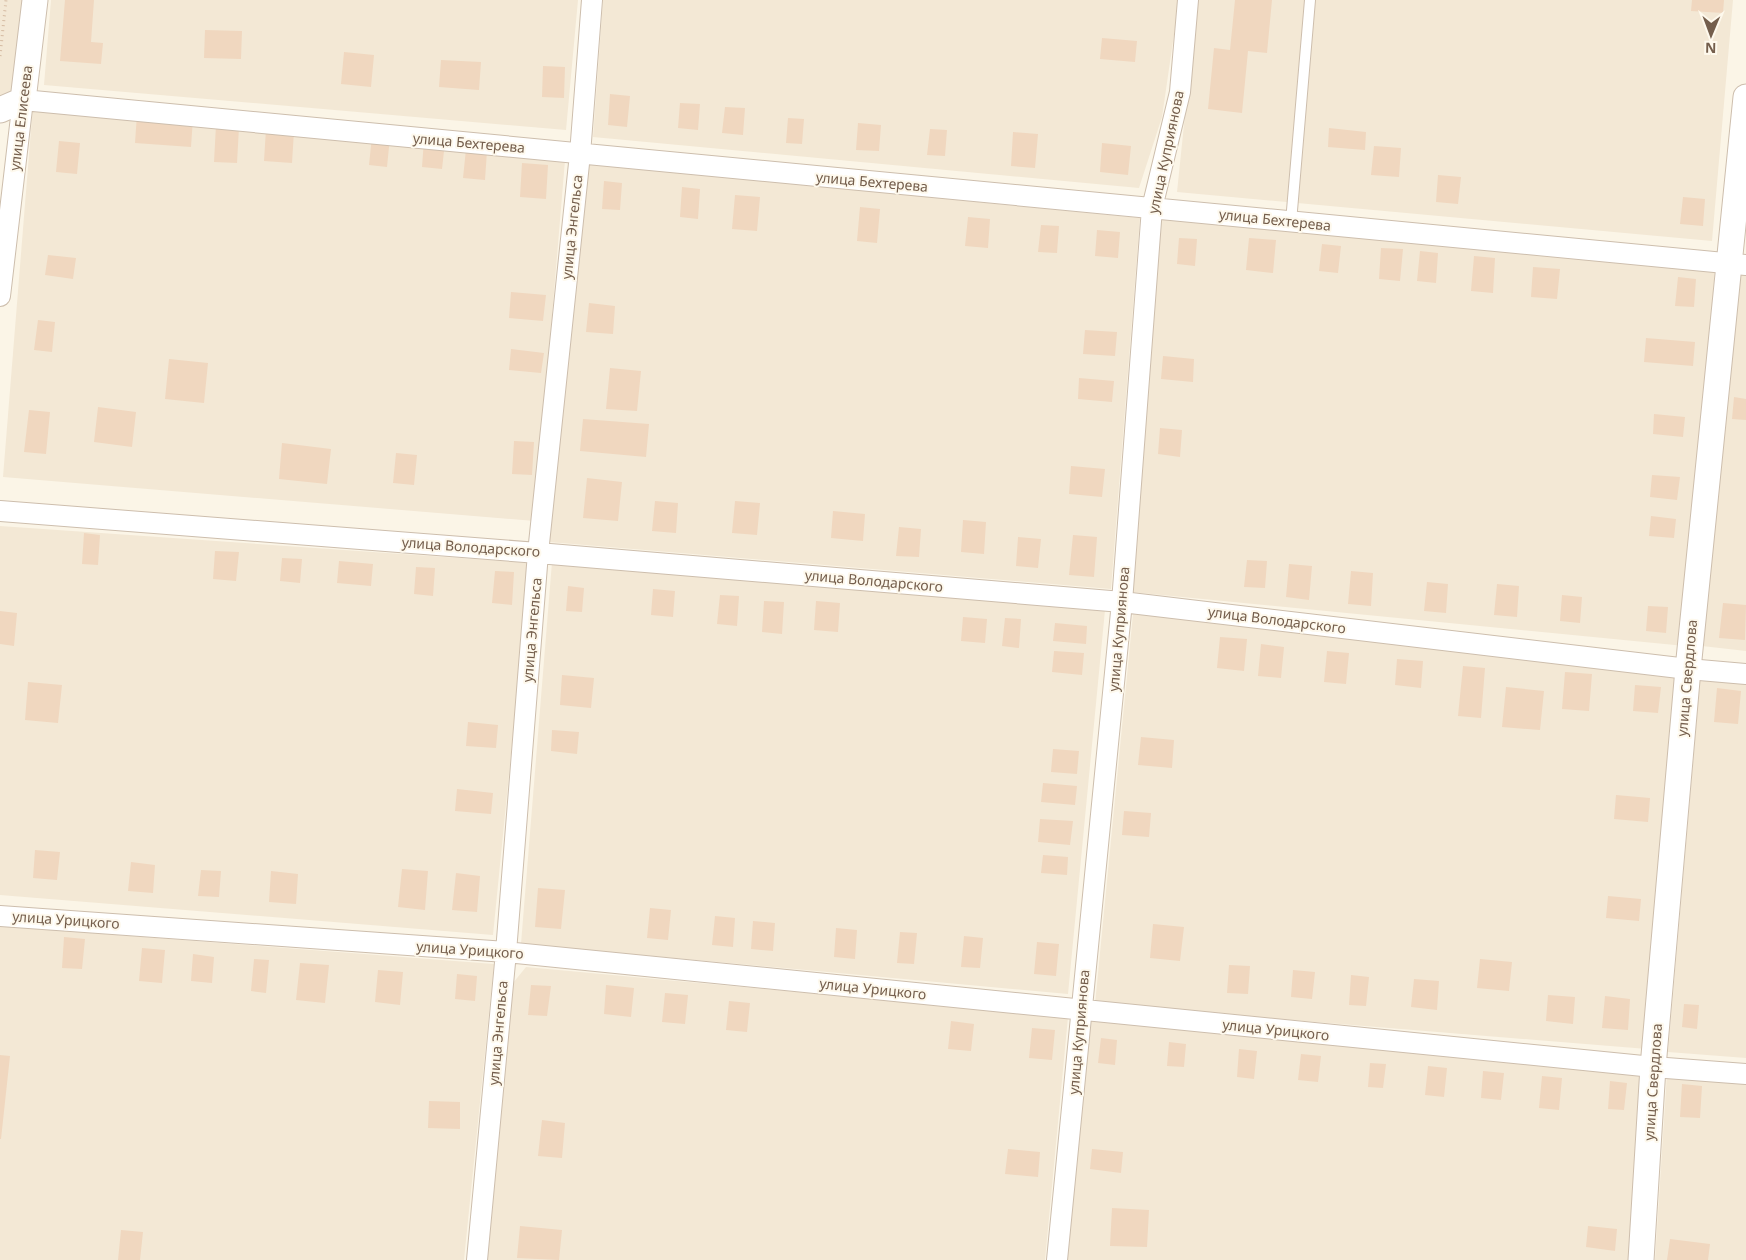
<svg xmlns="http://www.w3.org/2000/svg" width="1746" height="1260" font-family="'Noto Sans',sans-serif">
  <rect width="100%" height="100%" fill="#fbf5e7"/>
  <path fill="#f3e8d5" d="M0,0H31L20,101L0,99Z
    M51,0H578L566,130L44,85Z
    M603,0H1179L1162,117L1139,188L593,137Z
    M1197,0H1733L1712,241L1177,192Z
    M33,105L566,148L535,521L3,477Z
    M586,163L1140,218L1111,589L549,542Z
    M1161,217L1715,268L1685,646L1131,592Z
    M1736,267L1746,268V651L1702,646Z
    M0,526L530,563L493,935L0,895Z
    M552,562L1105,610L1068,994L521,944Z
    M1133,614L1677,670L1647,1049L1095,1004Z
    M1701,670L1746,675V1058L1668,1052Z
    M0,926L494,964L464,1260H0Z
    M526,967L1068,1017L1045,1260H487L513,983Z
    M1087,1017L1643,1064L1631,1260H1064Z
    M1667,1073L1746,1079V1260H1655Z"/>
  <path fill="#f0d7bf" d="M65,0H94L91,42L103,43L101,64L60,61Z
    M1235,0H1272L1267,53L1248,51L1242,113L1208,109L1214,48L1230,50Z
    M1692,0H1724L1723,13L1691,11Z
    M205,30L242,31L241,59L204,58Z
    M1102,38L1137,41L1135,62L1100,59Z
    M344,52L374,55L371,87L341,84Z
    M441,60L481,62L479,90L439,87Z
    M543,66L565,67L564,98L542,97Z
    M610,94L630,96L627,127L608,125Z
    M680,103L700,104L698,130L678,128Z
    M725,107L745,108L743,135L722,133Z
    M137,114L193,118L191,147L135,143Z
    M788,118L804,119L802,144L786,143Z
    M858,123L881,125L879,151L856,150Z
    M216,125L239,127L237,163L214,162Z
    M1329,128L1366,132L1365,150L1328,147Z
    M266,129L294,131L292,163L264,161Z
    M930,129L947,130L945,156L927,155Z
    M1013,132L1038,134L1035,168L1011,166Z
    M372,136L390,137L387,167L369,165Z
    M424,140L445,142L442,169L422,167Z
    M59,141L80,143L77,174L56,172Z
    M1102,143L1131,146L1128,175L1100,172Z
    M1374,146L1401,148L1399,177L1371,175Z
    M466,149L487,151L485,180L463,178Z
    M522,163L548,165L546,199L520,197Z
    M1438,175L1461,177L1458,204L1436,202Z
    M604,181L622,183L620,210L602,209Z
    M682,187L700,189L698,219L680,217Z
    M735,195L760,197L757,231L732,229Z
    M1683,197L1705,199L1703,226L1680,224Z
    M860,207L880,209L877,243L857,241Z
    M968,217L990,219L988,248L965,246Z
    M1041,225L1059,226L1057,253L1038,252Z
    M1097,230L1120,232L1118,258L1095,256Z
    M1179,238L1197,239L1195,266L1177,264Z
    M1249,238L1276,240L1273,273L1246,270Z
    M1322,244L1341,246L1338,273L1319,271Z
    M1381,248L1403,249L1400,281L1379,279Z
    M1420,251L1438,253L1436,283L1417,281Z
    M48,255L76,258L73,279L45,275Z
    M1474,256L1495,258L1493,293L1471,291Z
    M1533,267L1560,269L1557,299L1531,297Z
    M1678,277L1696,279L1694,307L1675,306Z
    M511,292L546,295L543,321L509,318Z
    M589,303L615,306L613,334L586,332Z
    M38,320L55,322L52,352L34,350Z
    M1085,330L1117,332L1115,356L1083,354Z
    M1646,338L1695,342L1693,366L1644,362Z
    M511,349L544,353L541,373L509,370Z
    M1163,356L1194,359L1193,382L1161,379Z
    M169,359L208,363L204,403L165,399Z
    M610,368L641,371L637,411L606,409Z
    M1079,378L1114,381L1112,402L1078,399Z
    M1734,397L1746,399V420L1732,419Z
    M98,407L136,412L132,447L94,442Z
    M29,410L50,412L46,454L24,452Z
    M1654,414L1685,417L1683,437L1653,434Z
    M583,419L649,424L646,457L580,451Z
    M1160,428L1182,430L1180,457L1158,454Z
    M514,441L534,442L532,475L512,474Z
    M282,443L331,449L327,484L279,479Z
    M396,453L417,455L414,485L393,483Z
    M1071,466L1105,469L1102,497L1069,494Z
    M1652,475L1680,477L1677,500L1650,497Z
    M587,478L622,482L618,521L583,518Z
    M655,501L678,503L676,533L652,531Z
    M735,501L760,503L757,535L732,533Z
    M833,511L865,514L863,541L831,538Z
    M1651,516L1676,519L1674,538L1649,536Z
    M963,520L986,522L984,554L961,552Z
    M899,527L921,529L919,557L896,556Z
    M84,533L100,535L98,565L82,564Z
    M1073,535L1097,537L1094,577L1069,575Z
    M1018,537L1041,539L1038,568L1016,566Z
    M215,551L239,552L236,581L213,579Z
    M282,558L302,559L300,583L280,581Z
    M1247,560L1267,561L1265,588L1244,587Z
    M339,561L373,564L371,586L337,583Z
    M1289,564L1312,566L1309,600L1286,597Z
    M416,567L435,568L433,596L414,594Z
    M495,571L514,572L512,605L492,603Z
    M1351,571L1373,573L1371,606L1348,604Z
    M1427,582L1448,584L1446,613L1424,611Z
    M1497,584L1519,586L1517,617L1494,615Z
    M568,586L584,588L582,612L566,611Z
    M653,589L675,591L673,617L651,615Z
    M720,595L739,596L737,626L717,624Z
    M1562,595L1582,597L1580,623L1560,621Z
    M764,601L784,602L782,634L762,632Z
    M816,601L840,603L838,632L814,630Z
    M1723,603L1746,605L1745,640L1719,638Z
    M1648,606L1668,607L1666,633L1646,631Z
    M0,611L17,613L14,646L0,644Z
    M963,617L987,619L985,643L961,641Z
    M1005,618L1021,619L1019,648L1002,646Z
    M1055,623L1087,626L1086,644L1053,641Z
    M1220,637L1247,639L1244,671L1217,668Z
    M1261,644L1284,647L1281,678L1258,676Z
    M1054,651L1084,653L1082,675L1052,672Z
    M1327,651L1349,653L1346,684L1324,682Z
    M1397,659L1423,661L1421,688L1395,685Z
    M1463,666L1485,668L1481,718L1458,716Z
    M1565,672L1592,674L1589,711L1562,709Z
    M562,675L594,678L591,708L560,705Z
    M28,682L62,685L58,723L25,720Z
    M1635,685L1661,687L1658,713L1633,711Z
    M1506,687L1544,691L1540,730L1502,727Z
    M1717,688L1741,691L1738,724L1714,722Z
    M468,722L498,725L496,748L466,746Z
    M552,730L579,732L577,754L551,751Z
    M1141,737L1174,740L1172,768L1138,765Z
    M1053,749L1079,751L1077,774L1051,772Z
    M1043,783L1077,786L1075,805L1041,802Z
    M457,789L493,793L491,814L455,811Z
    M1616,795L1650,798L1648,822L1614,819Z
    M1124,811L1151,813L1149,837L1122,835Z
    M1040,819L1073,821L1070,845L1038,842Z
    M35,850L60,852L57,880L33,878Z
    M1043,855L1068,857L1067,875L1041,873Z
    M131,862L155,865L153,893L128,891Z
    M402,869L428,871L425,910L398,907Z
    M201,870L221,871L219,897L198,896Z
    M271,871L298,874L296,904L269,902Z
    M456,873L480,876L477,912L452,910Z
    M538,888L565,890L561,929L535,927Z
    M1608,896L1641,899L1639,921L1606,918Z
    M650,908L671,910L668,940L647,938Z
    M715,916L735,918L733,947L712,945Z
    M753,921L775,923L773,951L751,949Z
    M1153,924L1184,927L1180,961L1150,958Z
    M836,928L857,930L855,959L834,957Z
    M900,932L917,933L914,964L897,963Z
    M964,936L983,938L980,968L961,967Z
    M64,937L85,939L82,969L62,968Z
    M1037,942L1059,944L1056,976L1034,974Z
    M142,948L165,950L162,983L139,981Z
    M193,954L214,957L212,983L191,981Z
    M254,959L269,960L266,993L251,991Z
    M1480,959L1512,962L1509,991L1477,988Z
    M300,963L329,965L325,1003L296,1000Z
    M1229,965L1250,966L1248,994L1227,993Z
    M378,970L403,972L400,1005L375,1002Z
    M1293,970L1315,972L1312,999L1291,997Z
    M457,974L477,976L475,1001L455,999Z
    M1351,975L1369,977L1366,1006L1349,1005Z
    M1414,979L1439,981L1437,1010L1411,1007Z
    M531,985L551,986L547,1016L528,1015Z
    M606,985L634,988L631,1017L604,1014Z
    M665,993L688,995L685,1024L662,1022Z
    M1548,995L1575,997L1573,1024L1546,1021Z
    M1605,996L1630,999L1628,1030L1602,1028Z
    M729,1001L750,1003L747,1032L726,1030Z
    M1684,1004L1699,1005L1697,1029L1682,1027Z
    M951,1021L974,1024L971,1051L948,1049Z
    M1032,1028L1055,1030L1052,1060L1029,1058Z
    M1101,1038L1117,1040L1115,1065L1098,1063Z
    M1169,1042L1186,1044L1184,1067L1167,1066Z
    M1239,1049L1257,1051L1254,1079L1237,1077Z
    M1301,1054L1321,1056L1318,1082L1298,1080Z
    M0,1055L10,1056L1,1139H0Z
    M1370,1063L1386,1064L1383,1088L1368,1087Z
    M1428,1066L1447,1068L1444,1097L1425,1095Z
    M1483,1071L1504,1073L1501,1100L1481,1098Z
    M1542,1076L1562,1078L1559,1110L1539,1108Z
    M1610,1081L1627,1083L1624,1110L1608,1109Z
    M1682,1084L1702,1086L1700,1118L1680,1117Z
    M429,1101L460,1102V1129L428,1128Z
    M542,1120L565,1123L562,1158L538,1156Z
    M1008,1149L1040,1152L1038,1177L1005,1174Z
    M1092,1149L1123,1152L1121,1173L1090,1169Z
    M1112,1208L1149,1210L1147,1247L1110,1246Z
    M520,1226L562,1230L559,1260L517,1258Z
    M1588,1226L1617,1229L1615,1251L1586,1247Z
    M121,1230L143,1232L140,1260H118Z
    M1670,1239L1710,1244L1708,1260H1667Z"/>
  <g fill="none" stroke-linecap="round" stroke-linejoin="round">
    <defs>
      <path id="service" d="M1291,222L1310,0"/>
      <path id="minor" d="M0,296L23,100L1746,265
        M0,511L538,553L1122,602L1688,669L1746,674
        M0,916L506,952L1653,1067L1746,1074
        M477,1260L506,952L538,553L580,154L592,0
        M1057,1260L1122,602L1152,208L1180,92L1188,0"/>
      <path id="tertiary" d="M0,110L23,100L35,0
        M1641,1260L1653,1067L1688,669L1746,97"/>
    </defs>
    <use href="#service" stroke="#cdbead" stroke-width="12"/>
    <use href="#minor" stroke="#cdbead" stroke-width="22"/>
    <use href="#tertiary" stroke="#cdbead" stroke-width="27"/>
    <path stroke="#d5bba2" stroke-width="3" stroke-dasharray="1 4" stroke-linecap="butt" d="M0,56L6,0"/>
    <use href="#service" stroke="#fff" stroke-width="10"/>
    <use href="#minor" stroke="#fff" stroke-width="20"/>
    <use href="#tertiary" stroke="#fff" stroke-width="25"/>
  </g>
  <g text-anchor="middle" stroke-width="4" stroke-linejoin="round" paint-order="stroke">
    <g font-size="14" fill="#745e4c" stroke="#fef9ed">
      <text transform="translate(21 118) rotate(-83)" y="5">улица Елисеева</text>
      <text transform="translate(469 143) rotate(5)" y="5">улица Бехтерева</text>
      <text transform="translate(1166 152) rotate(-78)" y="5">улица Куприянова</text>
      <text transform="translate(872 182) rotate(5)" y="5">улица Бехтерева</text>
      <text transform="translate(1275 220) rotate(6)" y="5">улица Бехтерева</text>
      <text transform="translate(572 227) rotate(-84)" y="5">улица Энгельса</text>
      <text transform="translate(471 547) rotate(4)" y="5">улица Володарского</text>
      <text transform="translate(874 581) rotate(5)" y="5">улица Володарского</text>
      <text transform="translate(1277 620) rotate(7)" y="5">улица Володарского</text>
      <text transform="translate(1119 629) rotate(-85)" y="5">улица Куприянова</text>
      <text transform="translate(532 630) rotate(-85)" y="5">улица Энгельса</text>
      <text transform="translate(1687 678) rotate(-85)" y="5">улица Свердлова</text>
      <text transform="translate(66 920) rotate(4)" y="5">улица Урицкого</text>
      <text transform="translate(470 950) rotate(4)" y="5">улица Урицкого</text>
      <text transform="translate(873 989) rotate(6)" y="5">улица Урицкого</text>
      <text transform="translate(1276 1030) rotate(6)" y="5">улица Урицкого</text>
      <text transform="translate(1079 1032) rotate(-85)" y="5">улица Куприянова</text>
      <text transform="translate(498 1033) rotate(-85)" y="5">улица Энгельса</text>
      <text transform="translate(1653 1082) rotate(-86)" y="5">улица Свердлова</text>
    </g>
  </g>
  <g transform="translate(1711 35) rotate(181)" stroke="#fef9ed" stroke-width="4" paint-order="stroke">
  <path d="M0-4L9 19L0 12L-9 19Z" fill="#745e4c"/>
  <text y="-8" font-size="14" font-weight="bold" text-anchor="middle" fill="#745e4c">N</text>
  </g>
</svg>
